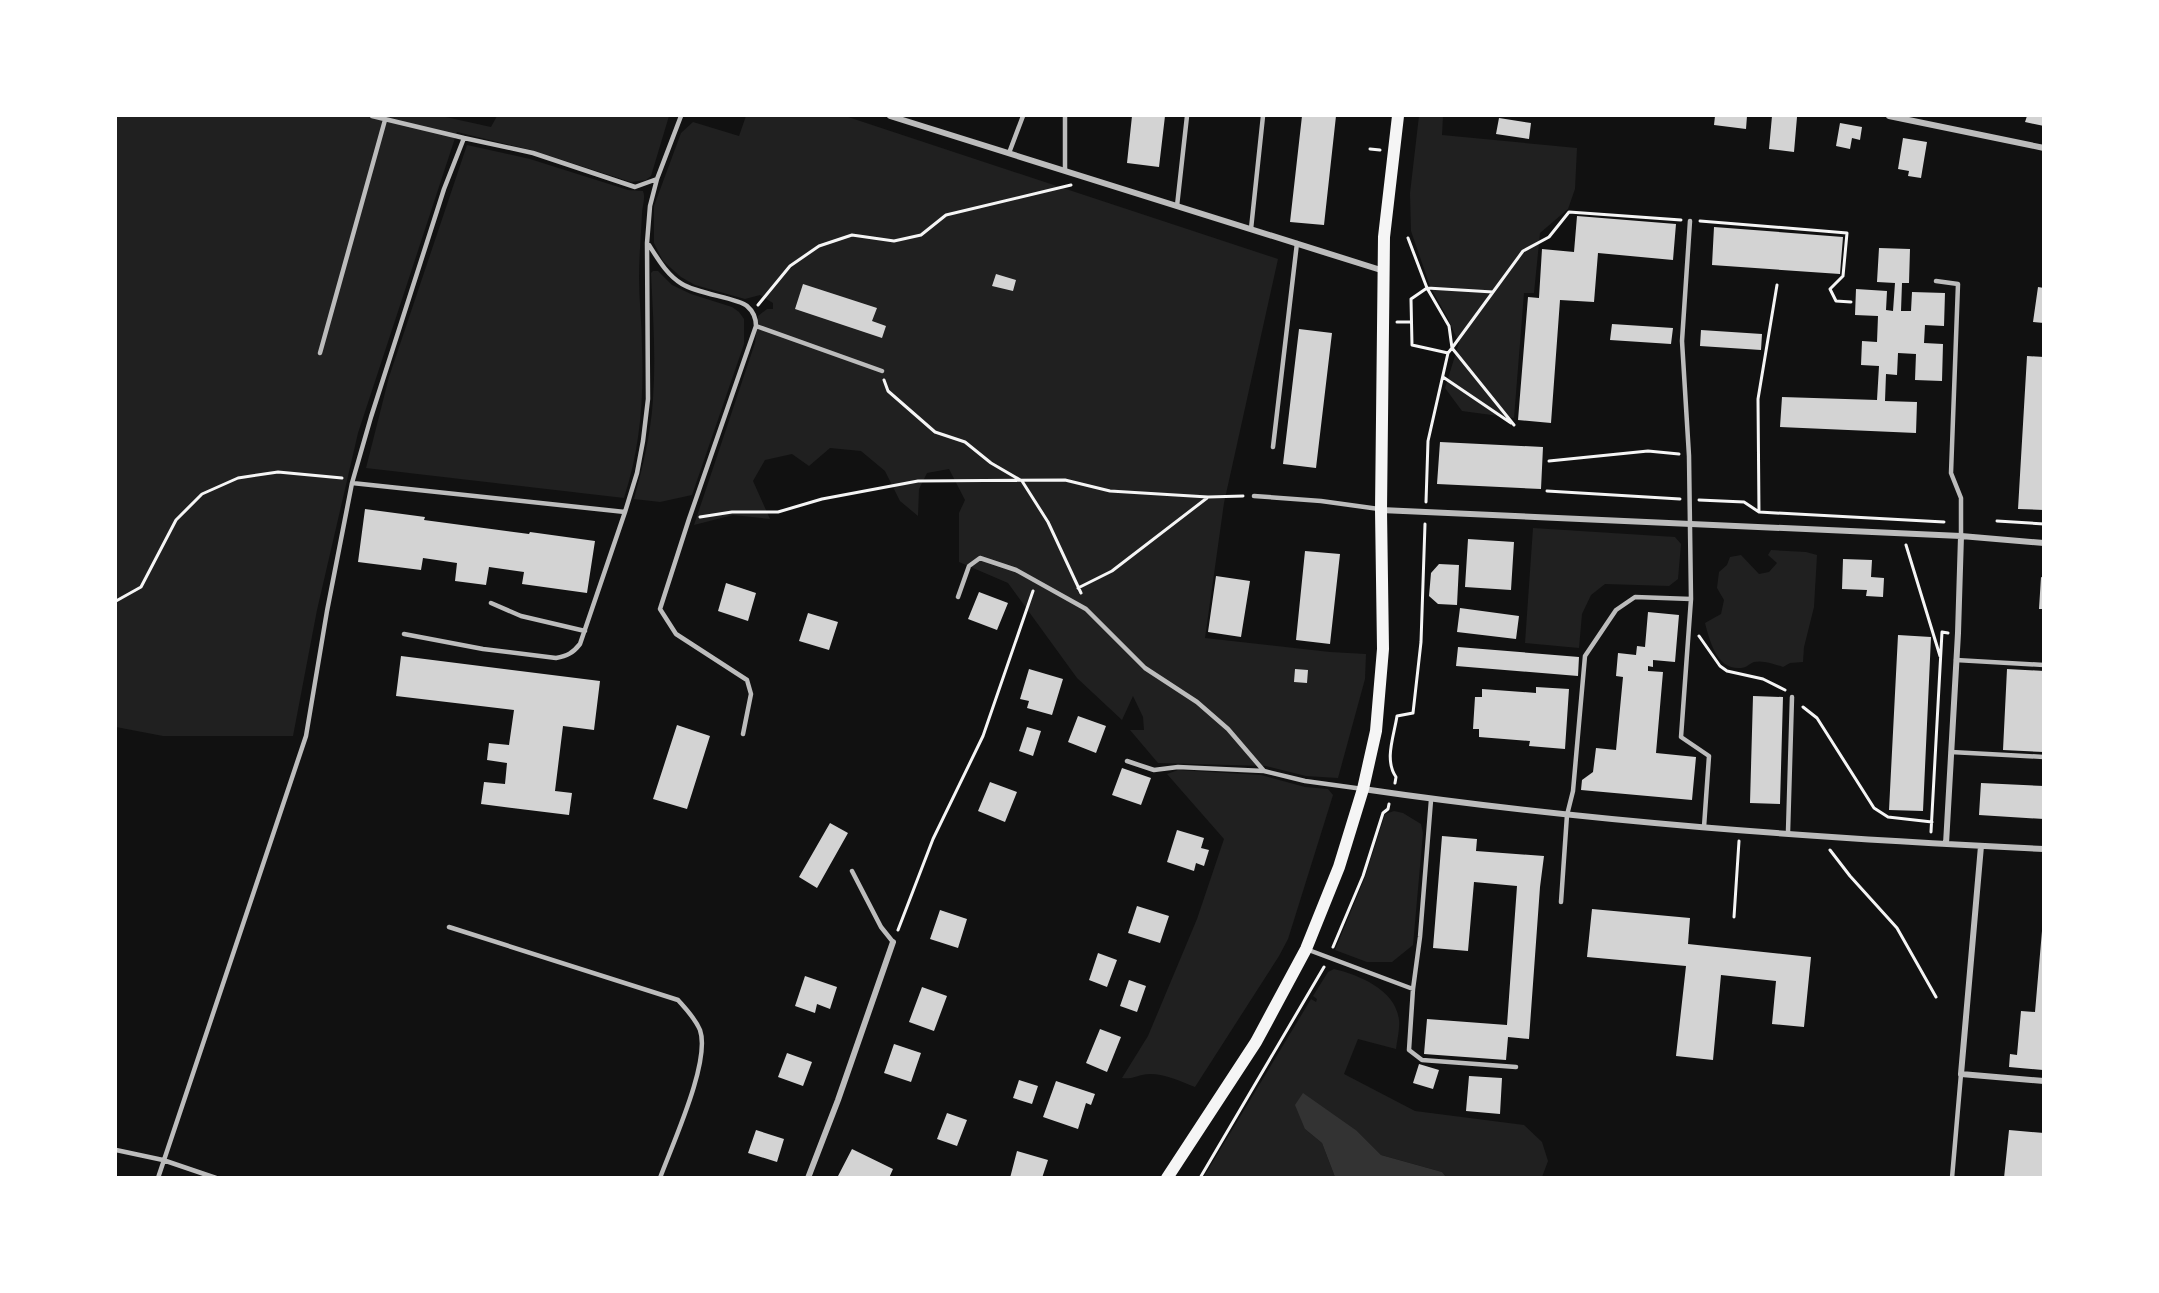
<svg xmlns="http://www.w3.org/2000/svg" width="2159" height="1293" font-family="Inter,sans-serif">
  <rect width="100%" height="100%" fill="#111"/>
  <path fill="#202020" d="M116,116H441L491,127L497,116H669L651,176L646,180L631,182L531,150L457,132L358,433L317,610L293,736H163L116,727Z
    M746,116H845L1278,259L1224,503L1205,638L1330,652L1366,654L1365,679L1338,778L1306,776L1266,766L1158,763L1130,730H1144L1143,717L1133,696L1122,720L1077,678L1008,583L959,562V513L965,500L949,469L927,473L919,489L918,516L900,501L885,471L861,451L830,448L809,466L792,454L765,460L753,481L770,519L733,515L694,525L755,343L758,316L767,309H773V303L760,295L745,299L695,285L681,277L663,261L654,243V206L681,133L693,122L739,136Z
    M1419,116H1443L1442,135L1577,148L1575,189L1568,209L1540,233L1534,293H1524L1514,418L1462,411L1445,388L1459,343L1448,319L1430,286L1411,231L1410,193Z
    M467,145L530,159L628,190L643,191C646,198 642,206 642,214C641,235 639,257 639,278C639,301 642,325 642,348C644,399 640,449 624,498L366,468L389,377Z
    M653,271H658L672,285L691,294L732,307L739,312L744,319V344L692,495L660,502L634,499C643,466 651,433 653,399C656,357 653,315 651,273Z
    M1533,528L1675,537L1681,544L1678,579L1669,586L1605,584L1591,595L1582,614L1579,648L1525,643Z
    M1771,550L1806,552L1817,555L1814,607L1804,647L1803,662L1790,663L1783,667C1774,664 1764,660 1754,662C1749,664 1746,668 1741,668C1717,670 1710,642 1705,623L1721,614L1724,600L1717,588L1719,572L1727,565L1730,557L1741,555L1759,574L1769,572L1777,563L1768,555Z
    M1178,770L1261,775L1305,787L1328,789L1333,795L1288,939L1279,956L1195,1087C1179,1081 1159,1071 1142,1075C1134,1077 1131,1079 1122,1078L1148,1036L1197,919L1224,839L1167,774Z
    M1394,811L1403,813L1421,824L1423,833L1413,945L1392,962H1367L1335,950L1365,877L1385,814Z
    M1334,969C1359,975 1396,990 1399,1020C1400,1029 1397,1040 1396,1049L1358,1039L1344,1074L1415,1111L1524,1125L1542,1142L1548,1161L1542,1177H1446L1442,1172L1381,1155L1357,1131L1305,1129L1322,1143L1335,1177L1203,1178L1311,999L1316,1002L1317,999L1313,996L1328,972Z"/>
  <path fill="#333" d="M1303,1093L1357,1131L1381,1155L1442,1172L1446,1177H1335L1322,1143L1305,1129L1295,1105Z"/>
  <path fill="#d3d3d3" d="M1132,116H1165L1159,167L1127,163Z
    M1302,116H1336L1324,225L1290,222Z
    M1715,116H1747L1746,129L1714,125Z
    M1772,116L1797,117L1794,152L1769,149Z
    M2027,116H2044V126L2025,122Z
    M1499,118L1531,123L1529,139L1496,134Z
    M1840,123L1862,127L1860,140L1852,138L1850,149L1836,146Z
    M1903,138L1927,142L1921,178L1908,176L1909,171L1898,169Z
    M1577,216L1676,224L1673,260L1598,253L1594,302L1560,300L1551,423L1518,420L1528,297L1539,298L1542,249L1574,252Z
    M1714,227L1843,237L1840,274L1712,265Z
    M1879,248L1910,249L1909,283H1902L1901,311H1911L1912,292L1945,293L1944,326L1925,325L1924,343L1943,344L1942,381L1915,380L1916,354L1898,353L1897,375L1886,374L1885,401L1917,402L1916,433L1780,427L1782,397L1877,400L1879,366L1861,365L1862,341L1877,342L1878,316L1855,315L1856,289L1887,291L1886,310L1893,311L1895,283L1877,282Z
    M996,274L1016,280L1013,291L992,286Z
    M803,284L877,308L872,321L886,326L882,338L795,309Z
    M2038,287L2044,288V323L2033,322Z
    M1612,324L1673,328L1671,344L1610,340Z
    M1299,329L1332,333L1316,468L1283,464Z
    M1701,330L1762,334L1761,350L1700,346Z
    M2027,356L2044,357V510L2018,509Z
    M1440,442L1543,447L1541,489L1437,484Z
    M365,509L425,517L424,520L529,534L530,532L595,541L587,593L522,584L524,572L489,567L486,585L455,581L457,563L423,558L421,570L358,562Z
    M1468,539L1514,542L1511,590L1465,587Z
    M1305,551L1340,554L1330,644L1296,640Z
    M1843,559L1872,560L1871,577L1884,578L1883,597L1866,596L1867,590L1842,589Z
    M1439,564L1459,565L1457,605L1438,604L1429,596L1431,573Z
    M1216,576L1250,581L1241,637L1208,632Z
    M2041,577L2044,578V609H2039Z
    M726,583L756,593L748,621L718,611Z
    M979,592L1008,603L997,630L968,619Z
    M1460,608L1519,616L1516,639L1457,632Z
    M1648,612L1679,615L1675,662L1653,660V667L1648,666V671L1663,672L1656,753L1696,757L1692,800L1581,790L1582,780L1593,772L1596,748L1616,750L1623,677L1616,676L1618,653L1636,655L1637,646L1645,647Z
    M808,613L838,622L829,650L799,641Z
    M1898,635L1931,637L1923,811L1889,810Z
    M1458,647L1579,657L1578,676L1456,666Z
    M401,656L600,681L594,730L563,726L555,791L572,793L569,815L481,804L484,782L505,784L507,763L487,760L489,743L509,745L514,710L396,696Z
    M1029,669L1063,679L1052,715L1027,708L1029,701L1020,699Z
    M1295,669L1308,670L1307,683L1294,682Z
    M2007,669L2044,671V752L2003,750Z
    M1536,687L1569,689L1565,749L1529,746L1530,741L1479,737V729H1473L1475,697H1482V689L1536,693Z
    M1753,696L1783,697L1780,804L1750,803Z
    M1078,716L1106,726L1096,753L1068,742Z
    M677,725L710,736L687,809L653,799Z
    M1027,727L1041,731L1033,756L1019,751Z
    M1122,768L1151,778L1141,805L1112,795Z
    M990,782L1017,792L1005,822L978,811Z
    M1981,783L2044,786V819L1979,815Z
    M830,823L848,833L817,888L799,877Z
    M1177,830L1204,838L1201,848L1209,850L1204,866L1196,863L1194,871L1167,862Z
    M1442,836L1477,839L1476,851L1544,856L1540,887L1529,1039L1508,1037L1506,1060L1424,1054L1427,1019L1507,1025L1517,886L1474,882L1468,951L1433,948Z
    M1137,906L1169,916L1160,943L1128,933Z
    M1592,909L1690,918L1688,944L1811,957L1804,1027L1772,1024L1776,981L1721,975L1713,1060L1676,1056L1686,966L1587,957Z
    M940,910L967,919L958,948L930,939Z
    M2042,931L2044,932L2043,1070L2009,1067L2010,1054L2017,1055L2021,1011L2035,1012Z
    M1098,953L1117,960L1107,987L1089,980Z
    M805,976L837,987L830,1009L817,1004L815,1013L795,1006Z
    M1129,980L1146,986L1137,1012L1120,1006Z
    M922,987L947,996L934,1031L909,1022Z
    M1100,1029L1121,1037L1107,1072L1086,1063Z
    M894,1044L921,1053L911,1082L884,1073Z
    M787,1053L812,1062L803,1086L778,1077Z
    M1419,1064L1439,1070L1433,1089L1413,1083Z
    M1469,1076L1502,1078L1500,1114L1466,1111Z
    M1019,1080L1038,1086L1032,1104L1013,1098Z
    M1056,1081L1095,1094L1091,1105L1086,1103L1078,1129L1043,1117Z
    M947,1113L967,1120L957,1146L937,1139Z
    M756,1130L784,1139L777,1162L748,1153Z
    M2009,1130L2044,1133V1178H2004Z
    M852,1149L893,1169L889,1178L838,1176Z
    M1017,1151L1048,1160L1042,1178H1010Z"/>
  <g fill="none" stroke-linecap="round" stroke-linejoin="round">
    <path stroke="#f5f5f5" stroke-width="3" d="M1370,149L1380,150
      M1700,221L1847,233L1843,276L1830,289L1836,301L1851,302
      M1408,238L1427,288L1449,326L1452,348L1448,353L1428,441L1426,502
      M1493,292L1452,348L1514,425
      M758,305L790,266L819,246L852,235L894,241L921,235L946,215L1071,185
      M1397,322H1410
      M1448,353L1412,345L1411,299L1427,288L1493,292L1523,251L1549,237L1569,212L1681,220
      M1443,377L1511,423
      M884,380L888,391L935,432L965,442L991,463L1022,481L1048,522L1081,593
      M1549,461L1648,451L1679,454
      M1547,491L1680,499
      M1699,500L1744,502L1759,512L1944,522
      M1759,512L1758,399L1777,285
      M700,517L732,512H778L822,499L918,481L1065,480L1110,491L1208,497L1243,496
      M1997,521L2044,524
      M1906,545L1940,656
      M1078,588L1112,571L1207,498
      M116,601L141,587L176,520L202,494L238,478L278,472L342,478
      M1699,636L1720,666L1727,671L1763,679L1785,690
      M1803,707L1817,718L1874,808L1888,817L1932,822
      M1395,783L1396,777C1384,760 1394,736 1397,716L1413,713L1421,642L1425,524
      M1931,832L1942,632L1948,633
      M1830,850L1850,876L1897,928L1936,997
      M1734,917L1739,841
      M898,930L933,839L983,736L1033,591
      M1333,947L1363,876L1383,813L1388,809L1389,804
      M1200,1178L1324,967"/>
    <path stroke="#bcbcbc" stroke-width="4.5" d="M372,116L464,138
      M1009,153L1023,116
      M1065,170V116
      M1177,206L1187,116
      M1690,221L1682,341L1689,456L1691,599L1681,737L1709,756L1704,827
      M1251,229L1263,116
      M649,245C658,259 667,275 682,284C698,294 738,298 747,306C754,312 756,318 756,326L689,519L660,609L676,634L747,680L751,694L743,734
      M1936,281L1958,284L1951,473L1961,498V536
      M756,326L882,371
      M320,353L385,120
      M1273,447L1297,243
      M352,483L625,512
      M1254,496L1321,501L1379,509
      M958,597L969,566L980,558L1016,570L1086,609L1145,668L1197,702L1228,729L1264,771L1305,781L1363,789
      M491,603L521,616L585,631
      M404,634L483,649L556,658C567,656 573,653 580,644L625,512L637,473L643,441L648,399L647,243L650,206L657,179L681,116
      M1956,660L2044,665
      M1951,752L2044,757
      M1127,761L1154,770L1178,767L1264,771
      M1431,800L1420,937L1413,989L1409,1050L1422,1060L1516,1067
      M1788,832L1792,697
      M852,871L881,927L893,942
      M1561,902L1567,815L1573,791L1585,656L1616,610L1635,597L1691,599
      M449,927L678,1000C686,1009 695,1018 700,1030C711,1061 672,1145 660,1178
      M1306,949L1413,989
      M116,1150L163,1160L216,1178
      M158,1178L306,736L327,611L352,483L371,417L444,189L464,138L533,153L635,187L657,179
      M1952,1178L1961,1074"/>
    <path stroke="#bcbcbc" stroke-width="6" d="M890,116L1384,271
      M1889,116L2044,148
      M1381,510L1961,536L2044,543
      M1363,789C1588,822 1816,838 2044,849
      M1946,844L1958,633L1961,536
      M1981,846L1961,1074L2044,1081
      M808,1178L838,1100L893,942"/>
    <path stroke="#f5f5f5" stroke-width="12" d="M1167,1178L1256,1042L1306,949L1339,867L1363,789L1376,731L1383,649L1381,510L1384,237L1398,116"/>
  </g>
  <rect width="2159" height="1293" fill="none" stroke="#ffffff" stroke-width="234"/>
</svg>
